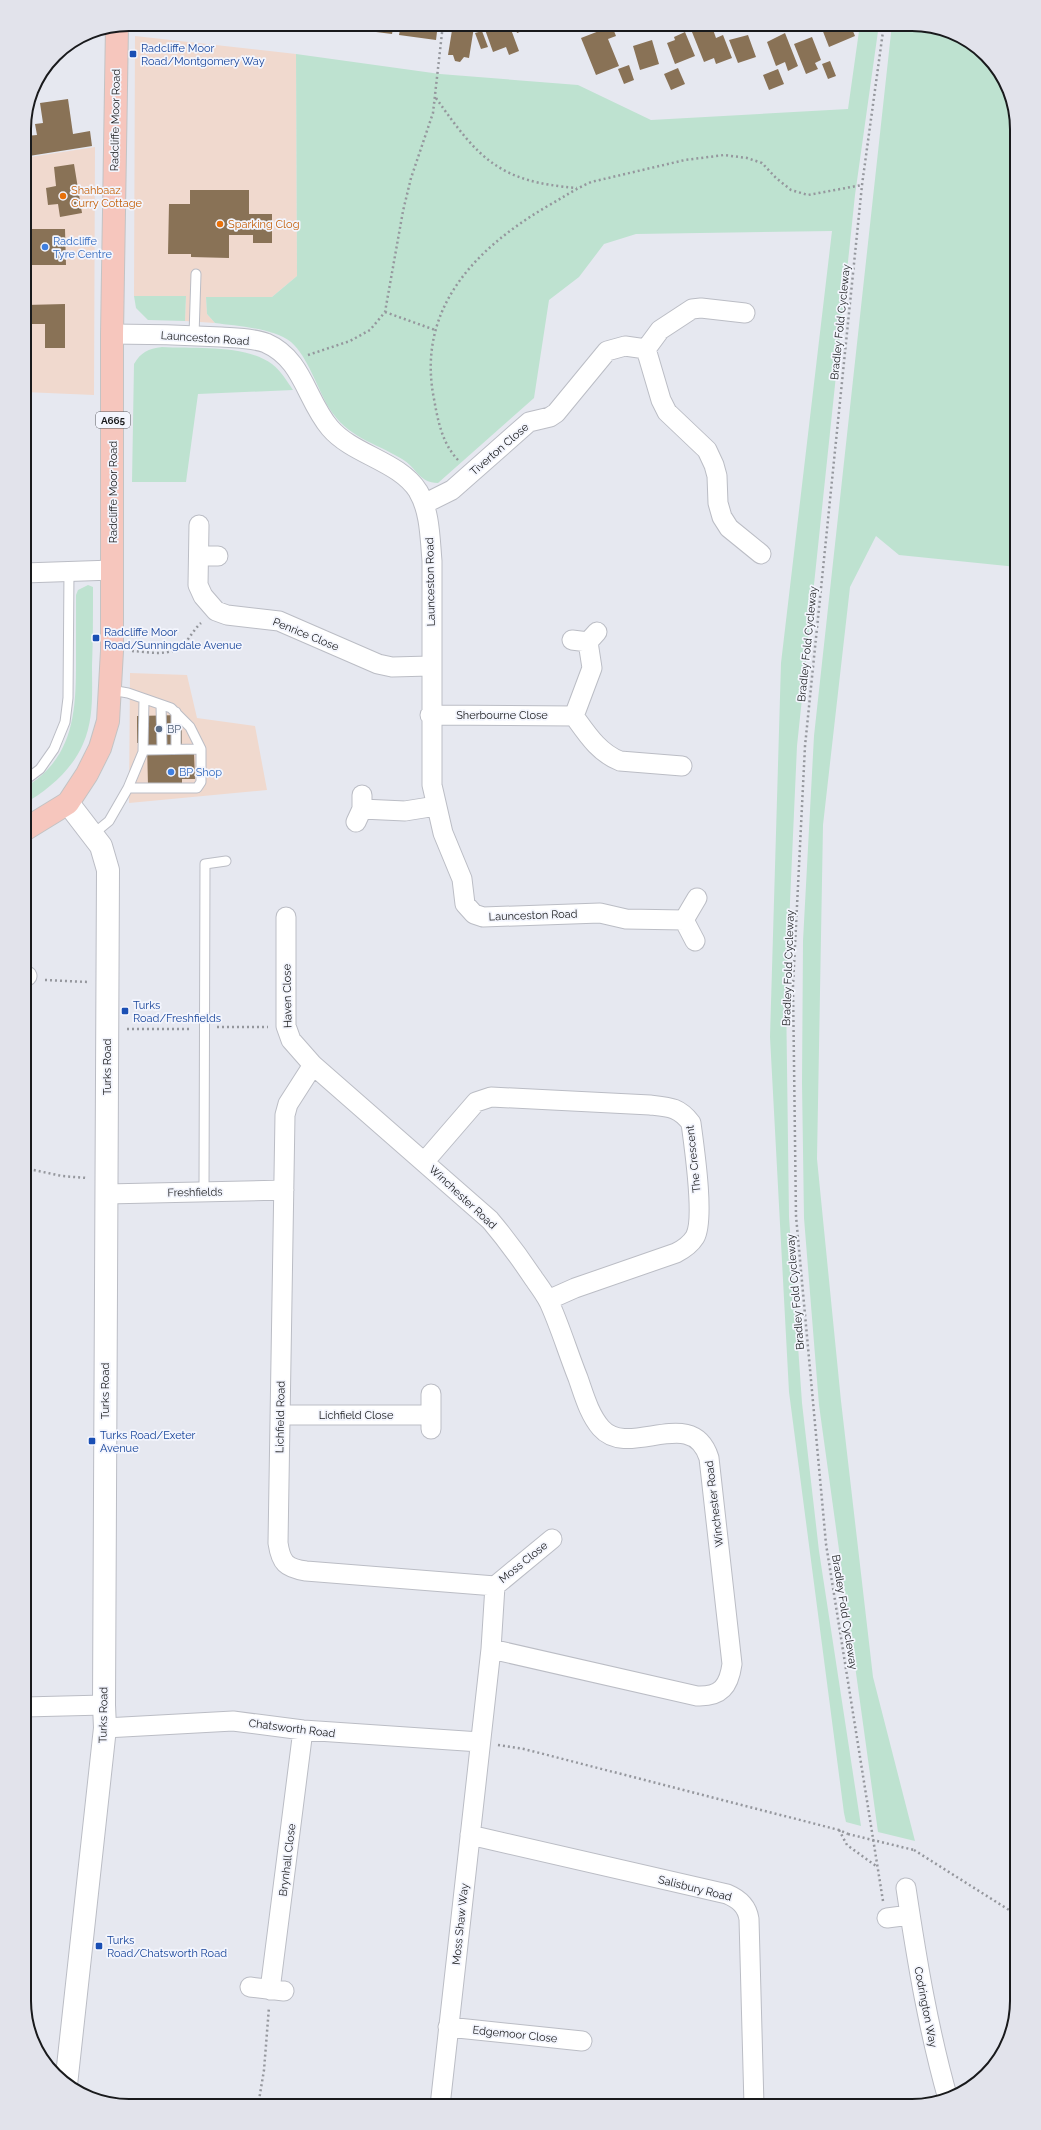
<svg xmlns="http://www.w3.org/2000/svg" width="1041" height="2130" font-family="Raleway,sans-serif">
  <rect width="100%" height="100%" fill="#e6e8f0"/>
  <path fill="#f0d9ce" d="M135,36L296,54L297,276L272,297H206L207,314L215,323L185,321L186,297L134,296Z
    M95,147L94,395L24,392V158Z
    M130,673L187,675L197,718L255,726L267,790L129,803Z"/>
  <path fill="#bee2d0" d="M860,24H879L855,195L797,746L786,991L789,1217L802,1403L819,1551L861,1826L846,1822L844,1813L789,1392L770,1037L781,663L832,231L636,234L604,244L579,277L549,300L534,398L438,483C419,483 417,468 402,459C374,442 348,438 329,408C317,388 308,357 291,342C274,328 236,326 215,323L207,314L206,297H272L297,276L296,54L440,74L578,85L651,120L848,109Z
    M892,24H919L976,46L1009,89L1017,129V567L899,555L876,536L850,587L823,825L817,1159L841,1401L873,1677L915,1841L878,1832L819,1405L804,1218L802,1083L803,941L814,736Z
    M134,296H186L185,321L148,320L136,308Z
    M162,347C195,349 245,344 272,364C281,371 287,381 293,390L198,394L186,482H132L134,364C141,352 148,349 162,347Z
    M88,585L93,587C93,614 93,640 92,666C92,692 94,720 83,744C72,770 48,790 24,804V788C73,759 76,714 76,663C76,640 76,618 76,595L78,590Z"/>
  <path fill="#897256" d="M348,24H364L363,27Z
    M369,24H394L392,34L368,31Z
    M401,24H438L436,40L399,35Z
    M453,24H466V26L474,27L469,58L464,57L460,62L455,61L453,55H448Z
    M483,24H509L519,51L509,55L506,47L493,52Z
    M514,24H541L517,33Z
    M698,24H711L716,38L723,35L732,58L716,64L714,58L704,62L690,27Z
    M833,24H850L855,36L829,47L822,29Z
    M612,26L616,36L608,39L619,66L596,75L581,38Z
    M482,31L488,47L481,49L475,33Z
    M685,32L695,56L675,64L667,43L675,40L674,37Z
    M785,33L798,66L788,71L785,62L776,66L767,42Z
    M748,35L756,57L738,63L729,40Z
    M812,37L821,60L815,63L818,69L806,74L794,44Z
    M652,40L659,64L640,70L633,46Z
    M830,61L836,76L828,79L822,64Z
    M629,65L634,80L624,84L618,69Z
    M678,68L685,84L671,90L664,74Z
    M778,69L784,84L769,90L763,75Z
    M68,99L73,134L90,131L92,146L29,156L26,136L37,135L35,124L43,123L40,103Z
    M74,164L82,213L60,217L58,204L48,205L46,188L56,186L54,167Z
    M190,190H249V214H272V243H253V235H229V258L191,257V254H168L169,204H190Z
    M24,229H65L66,265H24Z
    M65,304V348H45V324H27L26,305Z
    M182,715V752H194L195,779H182V786H148L147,742L137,743V716Z"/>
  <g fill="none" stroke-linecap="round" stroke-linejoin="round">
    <defs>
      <path id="service" d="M194,335L196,274
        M161,705L162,749
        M176,712V749
        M144,750L201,749
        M24,781L40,769L54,749L65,722L68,698L69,571
        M128,788L143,752L144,699
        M92,835L109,821L128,788H197L201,782V749L190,727L171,708L128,693L111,690
        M204,1192L205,864L226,861"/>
      <path id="minor" d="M112,334C149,334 185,335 221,337C235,338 253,338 266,343C303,359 306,400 330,428C353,455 399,461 418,491C430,511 430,538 432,561V785L443,833L462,879L465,904L474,914L483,917L600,913L626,919L684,920
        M646,349L661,400L667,412L707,450L714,465L717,476L718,503L722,517L729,528L761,554
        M424,504L452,490L529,422L550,417L556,413L607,351L625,346L646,349L660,330L692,309L701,308L745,313
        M199,525L198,585L203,596L216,611L227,615L279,621L378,664L392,667L430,666
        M199,556H218
        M24,573L113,570
        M572,640L588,642L597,632
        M430,715L574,716C587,734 599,753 620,761L682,766
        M574,716L592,668L588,642
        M362,809L405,811L436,806
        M356,822L362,809V795
        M286,917V1026L291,1040L313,1065L490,1220C506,1239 520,1258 534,1279C539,1286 545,1294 549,1302C560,1326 568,1353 578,1378C584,1395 589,1414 601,1428C629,1460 692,1404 709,1458L732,1664C729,1686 721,1697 697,1696L491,1649
        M695,941L684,920L697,898
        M24,977L27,976
        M313,1065L288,1104L285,1115L278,1543C281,1563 286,1568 306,1571L495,1586
        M425,1161L476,1102L491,1097L650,1105C669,1107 679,1107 691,1123C694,1146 705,1219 695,1237C690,1245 684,1249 676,1253L575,1288L548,1300
        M106,1194L284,1190
        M431,1394V1429
        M280,1415H431
        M495,1586L552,1539
        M24,1707L104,1705
        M105,1728L233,1721L303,1730L480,1742
        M470,1835L727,1894C739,1899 747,1906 749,1919L754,2106
        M906,1888C917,1961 928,2028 948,2099
        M887,1918L910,1915
        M250,1987L284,1991
        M270,1990L303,1730
        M448,2027L582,2041
        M440,2106L491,1649L495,1586"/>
      <path id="tertiary" d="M66,2085L105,1728L104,1705L108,870L101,846L68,803"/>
      <path id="primary" d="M24,830L68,803L87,774L100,748L108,721L112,651V334L117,26"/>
    </defs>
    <use href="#service" stroke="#bbbdc5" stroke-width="11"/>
    <use href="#minor" stroke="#bbbdc5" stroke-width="21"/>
    <use href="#tertiary" stroke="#bbbdc5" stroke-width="24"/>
    <use href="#primary" stroke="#c3c3c4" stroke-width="24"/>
    <path stroke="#95979d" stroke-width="2.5" stroke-dasharray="2 3" stroke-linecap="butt" d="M436,98C479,159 499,182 577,188
      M385,312L435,330
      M308,355L350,341L370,330L385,312L403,211L411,178L433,113L443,24
      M458,460C442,443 438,421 434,399C416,309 475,249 546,207C562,198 575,189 591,182L685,160L724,155L747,158L762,163L776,178L791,190L808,195L862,185
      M132,651C149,652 170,657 183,645C190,638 194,629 201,623
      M45,980L88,982
      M217,1027H268
      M127,1029H192
      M24,1168L62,1176L87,1178
      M498,1745L524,1749L839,1830L848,1834
      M839,1830L847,1845L876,1866
      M914,1850L1017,1915
      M883,1901L826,1544L796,1216L793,986L805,746L862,185L884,24
      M258,2106L264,2070L269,2007"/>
    <use href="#service" stroke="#fff" stroke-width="9"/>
    <use href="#minor" stroke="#fff" stroke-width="19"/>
    <use href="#tertiary" stroke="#fff" stroke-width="22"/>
    <use href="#primary" stroke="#f6c6bd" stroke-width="22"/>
    <path stroke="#95979d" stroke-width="2.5" stroke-dasharray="2 3" stroke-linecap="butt" d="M848,1834L914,1850"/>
  </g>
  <g fill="#1a4fb4" stroke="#f3f5fd" stroke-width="1.5">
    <rect x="129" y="50" width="8" height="8" rx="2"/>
    <rect x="92" y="634" width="8" height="8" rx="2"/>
    <rect x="121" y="1007" width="8" height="8" rx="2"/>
    <rect x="88" y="1437" width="8" height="8" rx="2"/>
    <rect x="95" y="1942" width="8" height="8" rx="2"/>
  </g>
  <g fill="#e8710a" stroke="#f3f5fd" stroke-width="1.5">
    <circle cx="63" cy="196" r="4"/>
    <circle cx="220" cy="224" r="4"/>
  </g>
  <g fill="#3f7fe0" stroke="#f3f5fd" stroke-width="1.5">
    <circle cx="45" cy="247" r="4"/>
    <circle cx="171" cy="772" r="4"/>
  </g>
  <circle fill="#5c6f8a" stroke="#f3f5fd" stroke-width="1.5" cx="159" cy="729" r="4"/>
  <g text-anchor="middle" stroke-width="3.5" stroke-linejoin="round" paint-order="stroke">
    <rect fill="#f3f5fd" stroke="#5a5c60" stroke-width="1" x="96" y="412" width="34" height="16" rx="3"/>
    <g font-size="10" font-weight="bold" fill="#191a1c">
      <text x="113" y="424">A665</text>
    </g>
    <g font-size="11" fill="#164399" stroke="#f3f5fd" text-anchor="start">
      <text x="141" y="52">Radcliffe Moor<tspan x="141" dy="13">Road/Montgomery Way</tspan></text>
      <text x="104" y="636">Radcliffe Moor<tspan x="104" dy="13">Road/Sunningdale Avenue</tspan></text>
      <text x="133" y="1009">Turks<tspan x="133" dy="13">Road/Freshfields</tspan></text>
      <text x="100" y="1439">Turks Road/Exeter<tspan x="100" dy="13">Avenue</tspan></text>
      <text x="107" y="1944">Turks<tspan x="107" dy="13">Road/Chatsworth Road</tspan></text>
    </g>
    <g font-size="11" fill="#191a1c" stroke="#f3f5fd">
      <text transform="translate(115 120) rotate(-89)" y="4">Radcliffe Moor Road</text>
      <text transform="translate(840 322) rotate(-84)" y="4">Bradley Fold Cycleway</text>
      <text transform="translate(205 338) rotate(4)" y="4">Launceston Road</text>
      <text transform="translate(499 449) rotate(-41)" y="4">Tiverton Close</text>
      <text transform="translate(113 492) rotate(-90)" y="4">Radcliffe Moor Road</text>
      <text transform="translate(430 582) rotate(-91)" y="4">Launceston Road</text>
      <text transform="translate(306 634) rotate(22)" y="4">Penrice Close</text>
      <text transform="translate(807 644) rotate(-84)" y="4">Bradley Fold Cycleway</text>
      <text x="502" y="719">Sherbourne Close</text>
      <text transform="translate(533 915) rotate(-2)" y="4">Launceston Road</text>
      <text transform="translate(788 968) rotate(-88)" y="4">Bradley Fold Cycleway</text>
      <text transform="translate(287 996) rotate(-91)" y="4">Haven Close</text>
      <text transform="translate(107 1067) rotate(-90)" y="4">Turks Road</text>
      <text transform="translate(693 1159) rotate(-96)" y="4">The Crescent</text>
      <text transform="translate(195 1192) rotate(-1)" y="4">Freshfields</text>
      <text transform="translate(463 1197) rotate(43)" y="4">Winchester Road</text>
      <text transform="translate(795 1292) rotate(-95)" y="4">Bradley Fold Cycleway</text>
      <text transform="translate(105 1391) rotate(-90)" y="4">Turks Road</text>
      <text x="356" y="1419">Lichfield Close</text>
      <text transform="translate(280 1417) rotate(-89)" y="4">Lichfield Road</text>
      <text transform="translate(714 1504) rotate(-97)" y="4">Winchester Road</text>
      <text transform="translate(523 1562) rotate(-39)" y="4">Moss Close</text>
      <text transform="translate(845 1612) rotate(81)" y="4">Bradley Fold Cycleway</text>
      <text transform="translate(103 1715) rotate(-89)" y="4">Turks Road</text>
      <text transform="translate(292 1728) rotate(7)" y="4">Chatsworth Road</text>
      <text transform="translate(287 1860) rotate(-83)" y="4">Brynhall Close</text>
      <text transform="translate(695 1888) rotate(14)" y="4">Salisbury Road</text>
      <text transform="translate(460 1924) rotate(-84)" y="4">Moss Shaw Way</text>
      <text transform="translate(926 2007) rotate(79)" y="4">Codrington Way</text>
      <text transform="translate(515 2034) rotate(6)" y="4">Edgemoor Close</text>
    </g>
    <g font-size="11" fill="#c56008" stroke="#f3f5fd" text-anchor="start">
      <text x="71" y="194">Shahbaaz<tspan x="71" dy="13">Curry Cottage</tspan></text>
      <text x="228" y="228">Sparking Clog</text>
    </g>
    <g font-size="11" fill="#366cbe" stroke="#f3f5fd" text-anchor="start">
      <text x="53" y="245">Radcliffe<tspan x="53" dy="13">Tyre Centre</tspan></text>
      <text x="179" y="776">BP Shop</text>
    </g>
    <g font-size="11" fill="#4e5e75" stroke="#f3f5fd" text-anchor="start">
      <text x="167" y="733">BP</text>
    </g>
  </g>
  <path d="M0 0H1041V2130H0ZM129 31H912A98 98 0 0 1 1010 129V2001A98 98 0 0 1 912 2099H129A98 98 0 0 1 31 2001V129A98 98 0 0 1 129 31Z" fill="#e2e3eb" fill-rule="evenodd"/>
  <path fill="none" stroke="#191a1c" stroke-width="2" d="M129 31H912A98 98 0 0 1 1010 129V2001A98 98 0 0 1 912 2099H129A98 98 0 0 1 31 2001V129A98 98 0 0 1 129 31Z"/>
</svg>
